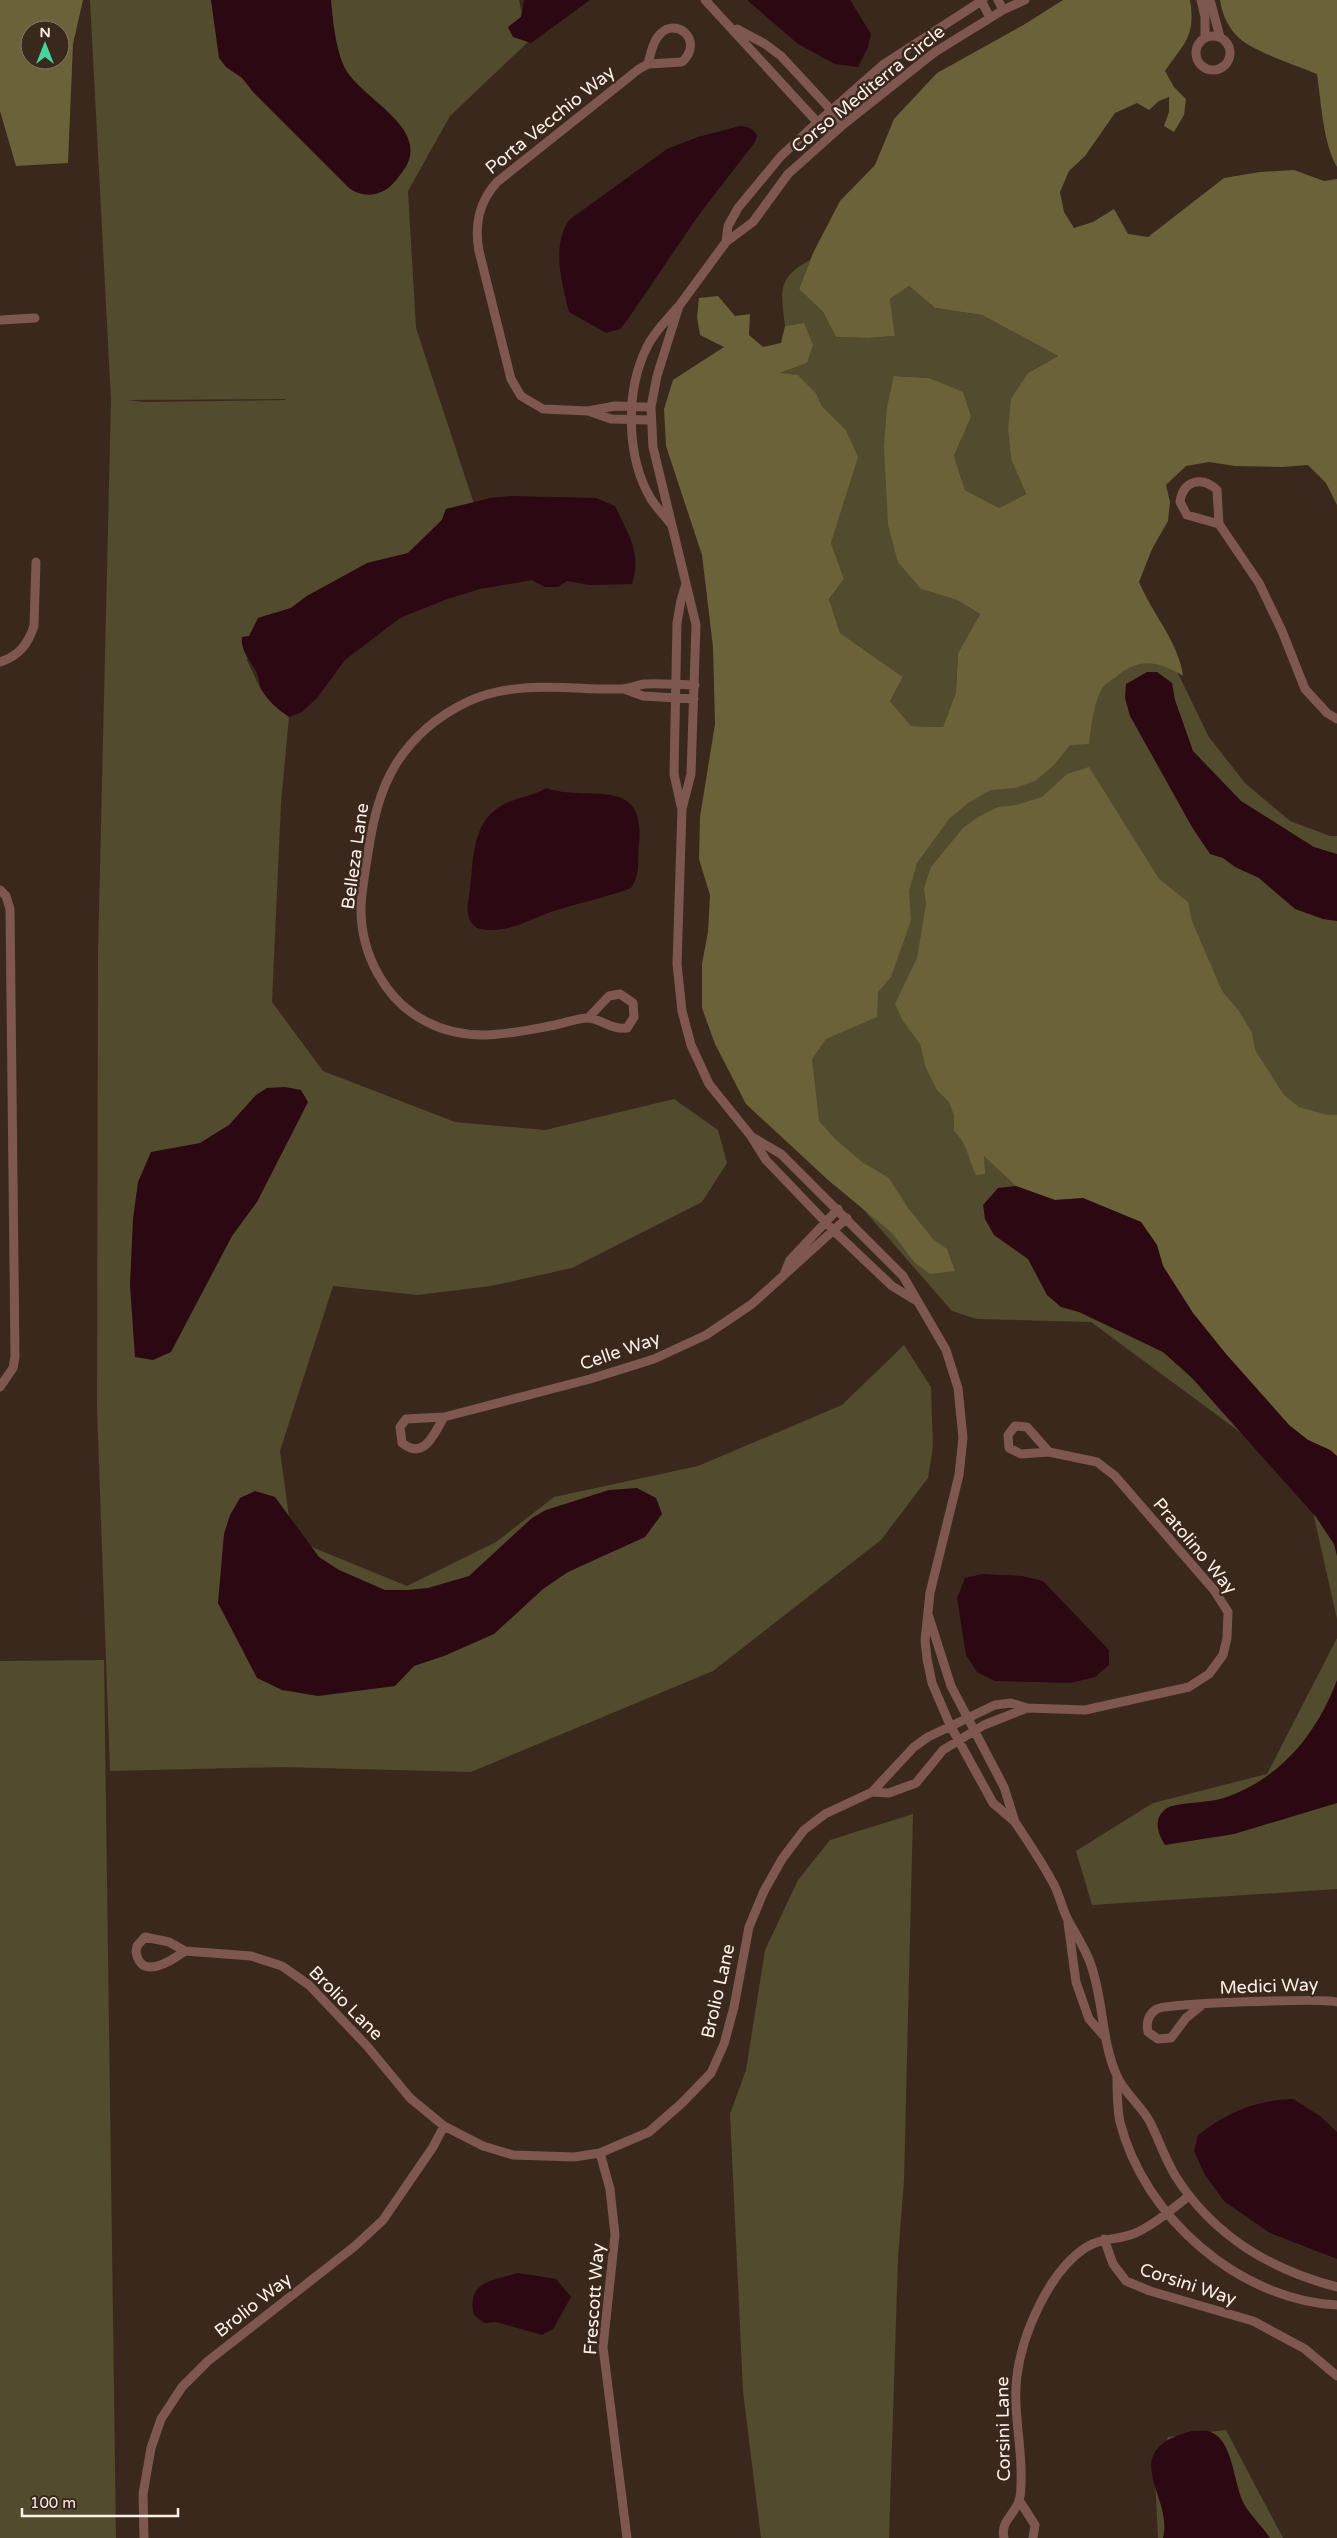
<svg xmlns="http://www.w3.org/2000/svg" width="1337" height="2538" font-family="'Varela Round',sans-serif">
  <rect width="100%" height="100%" fill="#3a281d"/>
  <path fill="#524b2d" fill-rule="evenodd" d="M90,0H519L528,42L450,116L408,191L416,328L474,504L446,509L442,520L408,553L350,573L307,596L291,608L258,618L247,660L261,690L289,717L281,803L272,1002L323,1071L455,1122L545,1130L674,1099L718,1130L727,1163L702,1202L572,1268L491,1286L418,1295L333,1286L280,1451L292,1539L407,1586L496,1542L554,1497L698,1466L842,1405L904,1345L931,1387L933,1447L928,1478L881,1540L713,1671L471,1772L281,1767L110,1771L97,1409L98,953L111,400ZM127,400L285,399V400L144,402Z
    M810,260L799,289L823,312L836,337L868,338L895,336L890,299L909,286L935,308L982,315L1058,356L1028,373L1008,430L1011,459L1026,494L999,508L965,490L954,456L971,417L929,378L894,376L921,589L957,600L980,614L958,653L956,692L943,727L911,726L890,701L903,677L840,633L829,599L844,579L831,543L857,457L846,430L822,406L816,393L798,375L778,374L807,363L804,323L785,326C781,293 776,278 810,260Z
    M1114,650L1168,653L1209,737L1245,783L1290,821L1330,836H1337V1619L1306,1481L1091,1322L977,1319L952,1311L801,1138L749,1093L950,782Z
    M1337,1638V1889L1092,1905L1076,1851L1153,1803L1267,1774Z
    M104,1660L116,2538H0V1661Z
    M913,1814L904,2180L898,2258L889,2538H761L743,2391L730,2114L746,2070L765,1950L798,1880L830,1840Z
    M1226,2430L1283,2538H1158L1155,2479L1168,2437Z"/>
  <path fill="#6b623a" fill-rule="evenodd" d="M0,0H83L73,44L68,163L16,166L0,111ZM30,30H60V60H30Z
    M1063,0H1190C1196,37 1184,43 1165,71L1174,87L1186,99L1184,115L1174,132L1164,126L1169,112V97L1159,101L1149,110L1137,103L1115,113L1085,156L1069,171L1060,192L1064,212L1074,228L1093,222L1114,209L1128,234L1148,237L1224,178L1260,172L1294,170L1324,181L1337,179V505L1326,483L1308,465L1282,467L1235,466L1209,462L1186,466L1166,485L1170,502L1168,521L1152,549L1139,582C1152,613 1179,643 1183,676C1158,661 1140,657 1116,677C1112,680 1106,683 1103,687C1094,700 1091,728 1089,744L1070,745L1054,765L1035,781L1015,788L991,790L968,803L949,819L917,863L909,891L911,920L891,977L878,992L877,1017L826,1039L812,1059L819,1121L836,1140L862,1162L889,1178L908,1208L934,1240L947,1249L955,1271L930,1274L915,1263L892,1233L828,1180L746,1104L715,1044L702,1008V964L708,932L710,895L699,859L700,817L715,724L713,647L702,555L666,446L664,409L673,380L724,347L700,335L697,317L699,298L718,296L735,316L750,314L749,335L763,347L781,343L785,326L804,323L813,345L807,363L780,373L798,375L816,393L822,406L846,430L858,457L831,543L844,579L829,599L840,633L903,677L890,701L911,726L943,727L956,692L958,653L980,614L957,600L921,589L898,562L888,525L884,447L887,407L894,376L929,378L963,392L971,417L954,456L965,490L999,508L1026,494L1011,459L1008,430L1011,399L1028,373L1058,356L982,315L935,308L909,286L890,299L895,336L868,338L836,337L823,312L799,289L813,253L840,201L875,165L894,119L937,73L1025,24Z
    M1220,0H1337V167C1323,143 1321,101 1317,74C1296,65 1250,51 1236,35C1227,25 1222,13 1220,0Z
    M1089,767L1159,879L1188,902L1192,921L1222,991L1239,1011L1252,1033L1255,1050L1284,1095L1299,1107L1328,1115H1337V1456L1330,1450L1308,1440L1289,1425L1226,1354L1193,1313L1163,1266L1157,1245L1141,1222L1083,1198L1055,1200L1016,1186L984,1156L985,1174L976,1175C967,1157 969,1146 954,1131V1115L949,1102L937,1090L926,1068L920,1044L903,1021L895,1004L917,958L926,904L924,888L931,867L963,828L978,817L998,807L1016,805L1042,797L1067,774Z"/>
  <path fill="#2b0812" d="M211,0H331C333,20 335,45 343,64C356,98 435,127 403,171C398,178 390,189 381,192C370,197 359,195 349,188L254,93L242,78L226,67L219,58Z
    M524,0H590L531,43L513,37L508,27L521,17Z
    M747,0H850L871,34L868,47L858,67L835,64L798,44Z
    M740,126C749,127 752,128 757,135L755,142L698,216L628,319L620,329L606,333L569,312C562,282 551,248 569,220L667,149L698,137Z
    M510,496L596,498L615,506C628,534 642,553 632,584L589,585L567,581L558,587H545L532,580L480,589L447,599L400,618L345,660L317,698L302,712L289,717C279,710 266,700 261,688C259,684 259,678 257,673C251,661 240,651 242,637L249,636L258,618L291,608L307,596L367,563L408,553L442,520L446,509L490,498Z
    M1147,672H1157L1172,683L1175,700L1193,751L1241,801L1314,847L1337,854V921L1323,919L1295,909L1259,878L1235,867L1223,858L1210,854L1192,827L1130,716L1125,698L1126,684Z
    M546,788C588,803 646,773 639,844C637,860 641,874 631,888C608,897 582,902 557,910C531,918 506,936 477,928C475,926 471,923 470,920C465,909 469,900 470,890C473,865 472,828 494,811C510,797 531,798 546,788Z
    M285,1087L301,1090L308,1102L257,1202L232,1236L171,1352L153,1360L135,1357L130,1285L133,1219L138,1182L151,1152L200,1143L229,1125L256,1095L267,1088Z
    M1016,1186L1055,1200L1083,1198L1141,1222L1157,1245L1163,1266L1193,1313L1226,1354L1289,1425L1308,1440L1330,1450L1337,1456V1556L1334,1544L1316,1517L1192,1378L1163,1352L1079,1312L1061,1307L1047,1295L1028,1259L994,1235L985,1219L983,1205L998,1188Z
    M637,1488L656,1498L662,1514L645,1537L568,1572L543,1589L494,1634L444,1656L414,1666L395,1686L318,1696L282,1690L257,1678L218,1603L224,1534L230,1515L240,1498L255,1491L275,1497L319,1557L339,1570L385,1590H408L428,1588L469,1576L532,1518L546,1510L609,1490Z
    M983,1574L1022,1576L1043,1581L1109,1650V1665L1095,1677L1070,1683L995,1681L977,1672L966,1655L957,1598L965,1578Z
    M1337,1680V1803L1234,1834L1165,1845C1158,1834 1152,1818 1167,1808C1179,1802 1210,1803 1224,1798C1280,1779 1317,1734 1337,1680Z
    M1293,2099L1320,2116L1337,2132V2259L1270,2233L1224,2201L1205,2175L1194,2151L1198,2135C1228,2112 1256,2100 1293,2099Z
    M518,2273L556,2279L571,2297L553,2329L542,2335L497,2322L484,2323L474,2315C466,2281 493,2281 518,2273Z
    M1192,2431C1198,2431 1207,2430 1211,2432C1234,2442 1233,2483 1244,2504C1251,2516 1262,2526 1270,2538H1163C1174,2496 1114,2451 1192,2431Z"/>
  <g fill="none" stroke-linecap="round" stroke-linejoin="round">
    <path stroke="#7e5751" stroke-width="9" d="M705,0L830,136
      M981,0L990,18
      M998,0L1003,10
      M1201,0L1205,17V37
      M1210,0L1220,37
      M737,29L765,44L781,56L844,124
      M1196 53a17 17 0 1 1 34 0a17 17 0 1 1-34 0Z
      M648,64C650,56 652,45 657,38C673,13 706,40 682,62L648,64L639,69L497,182C479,202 474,224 479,251L511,379L521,396L543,409L588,411L611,419L650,420
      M726,242L728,226L738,208L781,156L808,131L884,64L983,0
      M0,320L35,318
      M588,411L615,406L651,407
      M670,523C664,515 656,507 651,499C626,457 625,391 647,347C654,332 666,321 677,308
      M1219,524L1187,515L1180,502C1183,480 1202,476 1217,490L1219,524L1259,583L1282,631L1305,689L1327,713L1337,719
      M0,662C19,656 28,644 34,626L36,562
      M624,689L643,696L694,699
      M681,806L674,774L677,623L681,600L686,584
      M0,890L6,896L10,909L15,1357L13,1368L0,1387
      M588,1018L609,996L620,994L633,1003L634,1017L627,1028C611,1030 602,1019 588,1018C578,1018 565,1023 555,1025C512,1033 469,1044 427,1022C385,1001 360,953 361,906C362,889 365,871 368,853C373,821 379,792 396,764C413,737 438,716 467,702C516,679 569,690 621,689C629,689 637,685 645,684C661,683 679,685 695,685
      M752,1137L781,1154L903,1276L946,1350L958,1388L963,1438L959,1475L930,1593L925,1640L927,1659L932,1683L950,1725L993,1803L1015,1822L1004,1787L951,1686L928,1614
      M785,1272L790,1260L838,1209
      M915,1300L892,1286L834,1231L766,1160L751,1136L709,1084L691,1045L682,1011L677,964L682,809L691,774L696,625L653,447L651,407L657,376L679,306L726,242L753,222L788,174L844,124L935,52L1003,10L1025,0
      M444,1417C434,1433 425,1461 402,1443L400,1427L406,1419L444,1417L590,1379L654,1359L706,1335L752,1304L847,1218
      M872,1792L889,1793L916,1783L943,1750L984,1725L1027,1708
      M1015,1822C1028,1842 1042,1862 1053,1883C1060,1895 1062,1910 1069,1922C1077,1936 1086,1950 1091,1965C1104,2002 1101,2041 1117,2076C1124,2093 1141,2105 1150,2122C1159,2140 1165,2159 1176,2177C1213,2235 1271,2270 1337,2287
      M1068,1923L1076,1982L1089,2019L1105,2037
      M185,1951C171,1961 141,1981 136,1952L137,1946L145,1937L169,1942L185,1951L251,1956L282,1966L309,1985L367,2046L410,2098L444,2126L483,2146L513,2155L574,2157L600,2153L649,2132L682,2103L711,2073L724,2044L734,2007L749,1927L764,1891L782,1859L804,1830L825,1814L872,1792L914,1747L928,1737L995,1705L1011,1703L1027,1708L1085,1710L1189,1687L1209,1674L1223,1655L1227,1638L1228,1612L1214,1590L1115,1476L1097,1462L1049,1452L1027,1427L1015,1426L1008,1435L1009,1448L1021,1454L1049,1452
      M1202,2005L1186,2018L1171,2038L1158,2039L1148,2032C1146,2023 1148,2014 1157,2009C1167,2003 1322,1998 1337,2002
      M1117,2077C1117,2092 1117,2108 1120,2122C1144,2217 1239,2300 1337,2305
      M600,2153L610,2189L615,2235L603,2347L627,2538
      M1104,2239L1113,2264L1126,2281L1150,2291L1253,2321L1305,2349L1337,2376
      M1019,2500L1035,2525L1033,2538
      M144,2538L143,2494L151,2448L161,2419L182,2387L208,2361L355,2246L383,2220L433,2147L444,2126
      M1004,2538C1000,2522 1014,2515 1019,2501C1022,2492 1021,2476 1021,2467C1020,2437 1013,2405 1017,2376C1022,2334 1049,2272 1085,2248C1100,2238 1117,2240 1133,2234C1153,2226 1172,2209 1189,2196"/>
  </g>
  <g text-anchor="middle" stroke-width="5" stroke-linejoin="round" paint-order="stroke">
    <g font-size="18" fill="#fcf0e9" stroke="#3a281d">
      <text transform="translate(868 89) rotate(-39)" y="6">Corso Mediterra Circle</text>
      <text transform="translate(550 120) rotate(-39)" y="6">Porta Vecchio Way</text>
      <text transform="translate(355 856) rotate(-82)" y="6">Belleza Lane</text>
      <text transform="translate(620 1351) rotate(-19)" y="6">Celle Way</text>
      <text transform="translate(1195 1546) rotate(50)" y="6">Pratolino Way</text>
      <text transform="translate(1269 1986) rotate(-2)" y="6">Medici Way</text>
      <text transform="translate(718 1991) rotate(-77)" y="6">Brolio Lane</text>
      <text transform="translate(346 2003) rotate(45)" y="6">Brolio Lane</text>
      <text transform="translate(1188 2284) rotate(18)" y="6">Corsini Way</text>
      <text transform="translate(594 2299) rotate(-86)" y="6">Frescott Way</text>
      <text transform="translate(253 2305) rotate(-38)" y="6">Brolio Way</text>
      <text transform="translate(1003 2429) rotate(-91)" y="6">Corsini Lane</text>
    </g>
  </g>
  <g transform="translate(45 45)"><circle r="24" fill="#3a281d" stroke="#88786f"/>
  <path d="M0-4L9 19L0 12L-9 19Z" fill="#47d49e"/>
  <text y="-8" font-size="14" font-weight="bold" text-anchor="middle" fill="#fcf0e9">N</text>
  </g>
  <path d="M22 2508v8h156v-8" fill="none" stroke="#fcf0e9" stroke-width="2.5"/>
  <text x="30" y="2508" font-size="15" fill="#fcf0e9" stroke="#3a281d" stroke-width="4" paint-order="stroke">100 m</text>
</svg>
